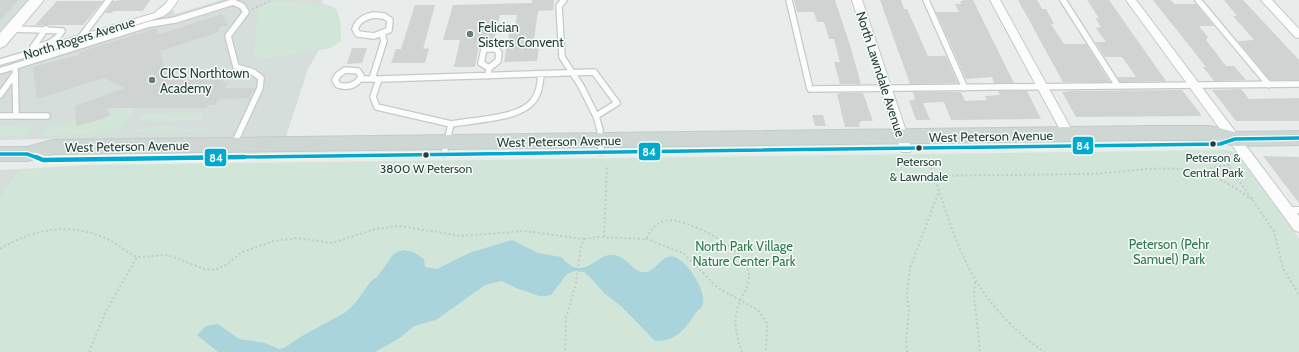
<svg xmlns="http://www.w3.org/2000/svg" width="1299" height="352" font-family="Cabin,sans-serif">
  <rect width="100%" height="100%" fill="#e8edeb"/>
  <path fill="#d6dedb" d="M0,0H28L0,31Z
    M222,0H322L323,4L331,6L337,12L341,41L330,48L319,50L308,69L285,140L106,142L54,139L0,140V62L173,10L175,14Z
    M22,169L15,178L0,199V170Z"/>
  <path fill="#d1e6d8" d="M273,2C285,3 331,0 337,10C341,19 341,32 341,41L330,48L260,59L254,58L258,8Z
    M133,102L134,109L120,132L40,136L48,125L69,124L72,120L79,119L77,126L96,121L110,115L108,111Z
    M203,113L200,120L139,121L144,114Z
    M33,125L26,136H0V126Z
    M164,126L186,129L208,128L206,131L133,132L135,129Z
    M818,142V144L625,148L623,146Z
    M379,150L359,151L56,155L57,154Z
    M1226,150L1236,152L1299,238V352H0V199L22,169L88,165Z"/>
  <path fill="#a9d4db" d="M512,240L538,253L561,257C587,287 598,245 620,257C631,262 637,278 651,270C660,265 664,252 677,258C689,264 706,291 703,304C702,308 697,311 695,314C686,329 674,342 655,341L621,306L604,293L590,277L584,272L574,271L567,274L551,295L546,296H539L516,288L502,281L485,285L436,320L414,326L400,338L375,352H218L197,335L206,326L218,324L239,339L265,343L279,349L284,348L302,336L346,312L356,302L371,281L377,277L392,256L397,252L404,250L413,252L424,259L425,267L437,269L469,253Z"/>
  <path fill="#cfd4d2" d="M0,0H19L0,20Z
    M124,0H150L143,11H113L112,13H105L113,1Z
    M532,0H554L553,10L538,11L533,47H539L537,61L504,62L509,33H514L517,15H500L494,40H480L475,67H454L460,40H443L453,5L532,3Z
    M794,0H835L850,45L861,84H840L834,62H840L834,39H829L824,22H817L814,12H797Z
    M880,0H901L904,9H907L928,56H946L958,83L910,84Z
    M962,0H973L1014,83H994L992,77L966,79L936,12H959L955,4H961L960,1H963Z
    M1018,0H1037L1042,9H1046L1054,24H1051L1064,44H1086L1110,82H1063Z
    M1087,0H1109L1166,81L1120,82L1117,77H1136L1122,57H1105L1095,42H1106L1096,28L1101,27L1095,18H1099Z
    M1153,0H1170L1175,4H1196L1214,26H1199L1208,37L1206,40L1226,66H1234L1246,80L1214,81L1203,67H1206Z
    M1224,0H1243L1299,60V80H1270L1238,41L1254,40L1233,16H1237Z
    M57,1H103L83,25H35Z
    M415,5H435L423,49L429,48L425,63H391L396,49H401Z
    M222,14L228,25L219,28V32L160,51L168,80L224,79L222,82H228L225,88H255L249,98L219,99L215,105H208L206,108H106L111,115L96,121L76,126L75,106L125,88L104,78L37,99L33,67L79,55V52L157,28V35Z
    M352,48H367L362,63L347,64Z
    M1241,89L1249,99L1299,98V121H1236L1212,90Z
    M1182,90L1202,116L1076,117L1062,92H1068L1067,91Z
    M998,91H1027L1041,119L951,120L944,102L923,103L930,120H916L909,100H915L913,92H961L965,101L987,100L985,96L1000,95Z
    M843,93H863L873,121H862L859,123L860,127H845L837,94Z
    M812,115H823L826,126H815Z
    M1263,156L1299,157V203Z"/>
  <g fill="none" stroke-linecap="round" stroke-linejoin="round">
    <defs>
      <path id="lane-far1" d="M564,0L559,6L562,57L581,86L596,116L600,130L601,152
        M789,0L810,89L1299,84
        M926,0L965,88
        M1063,0L1118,86
        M1198,0L1269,85
        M374,15L384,16L390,20L389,30L374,36L358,34L355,29C358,20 365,17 374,15Z
        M12,29L45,30
        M45,30L62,31C56,42 45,46 33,47Z
        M45,30L46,29
        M81,37L109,0
        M484,49H496L499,53L498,61L489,68L481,63Z
        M0,62L158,15
        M15,66L16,116H47
        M345,70L358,71L361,76C357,86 347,88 338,85L335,80L338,75Z
        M0,71L150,24L175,20L233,2L242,6L246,12L228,36L236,67L253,72L261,78L260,88L234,144
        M488,76L489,68
        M360,79H379
        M372,79L384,41L382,34
        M0,95L15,74
        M0,116H21
        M451,124C472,120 520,119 533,101C539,94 540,84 541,75
        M444,154L451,124L377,107L373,97L379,79L594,72L617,103L596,116"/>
      <path id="lane" d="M1287,210H1299"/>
      <path id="street" d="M168,0H178C173,8 165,20 154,17L153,15C157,9 164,7 168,0Z
        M852,0H862L912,149L910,152H902L900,149Z
        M990,0H1000L1074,134L1072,137H1064Z
        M1126,0H1136L1299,216V232L1294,230Z
        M1261,0H1272L1299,29V38L1295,37Z"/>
      <path id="secondary" d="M29,0H44L5,46L0,48V33Z"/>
      <path id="primary" d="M1145,126H1211L1235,132L1299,131V145L1235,146L1211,140H1145L53,154L27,161H0V147H27L53,140Z"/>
    </defs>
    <use href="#lane-far1" stroke="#c5cac8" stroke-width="8"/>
    <use href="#lane" stroke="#c5cac8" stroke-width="8"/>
    <use href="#street" stroke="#c5cac8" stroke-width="2"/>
    <use href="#secondary" stroke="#c3cbc8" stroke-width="2"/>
    <use href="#primary" stroke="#c3ccc9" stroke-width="2"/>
    <path stroke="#c3ccca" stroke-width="2" stroke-dasharray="2 2.5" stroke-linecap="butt" d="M252,9L273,0
      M1222,156L1274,231L1283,268L1299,295
      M928,159C943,199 956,252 980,287C996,312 1020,335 1044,352
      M1202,172L1213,167L1230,165
      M934,176C983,175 1032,175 1081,174C1120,174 1161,163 1199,172C1219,176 1236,189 1253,200
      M604,237L607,165
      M584,239L597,237L646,239C653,225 661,218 677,221C699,226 752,251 749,279C748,287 743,294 740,302C732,319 736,335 742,352
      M646,239L683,253L718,288L758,310L767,323L766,352
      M0,249C33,229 68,222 105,238C116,243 125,251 136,257
      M975,282L974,295L980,352
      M89,352L105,313L137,257L168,255L204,269L215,270L226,265L242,252L274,241L297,238L332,243L375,229L400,226L461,236L524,231L584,239L581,246L576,283L566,318L565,352
      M907,352L906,339L909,311L907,295L910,268L939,191"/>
    <use href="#lane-far1" stroke="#fcfcfc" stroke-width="5.5"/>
    <use href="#lane" stroke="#fcfcfc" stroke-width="6"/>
    <use href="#street" fill="#fcfcfc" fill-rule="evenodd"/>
    <use href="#secondary" fill="#fcfcfc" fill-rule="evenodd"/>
    <use href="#primary" fill="#cfd7d5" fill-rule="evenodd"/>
    <defs>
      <path id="bus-1-far1" d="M0,154H27L38,158
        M171,158L1220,144L1235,139L1299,138"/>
      <path id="bus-1" d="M36,157L43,160L244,157"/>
    </defs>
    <use href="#bus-1-far1" stroke="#f7fbf9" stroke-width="6"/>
    <use href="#bus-1" stroke="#f7fbf9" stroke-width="8"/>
    <use href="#bus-1-far1" stroke="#00a9ce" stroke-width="3.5"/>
    <use href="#bus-1" stroke="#00a9ce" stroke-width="4.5"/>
  </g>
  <g fill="#697e78" stroke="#f7fbf9" stroke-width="1.5">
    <circle cx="470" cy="34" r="4"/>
    <circle cx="152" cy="80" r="4"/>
  </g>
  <g fill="#24423a" stroke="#f7fbf9" stroke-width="1.5">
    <circle cx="1213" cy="144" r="3.5"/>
    <circle cx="919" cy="148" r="3.5"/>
    <circle cx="426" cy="155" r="3.5"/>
  </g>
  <g text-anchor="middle" stroke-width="3" stroke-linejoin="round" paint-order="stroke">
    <g font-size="12" fill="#24423a" stroke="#f7fbf9">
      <text x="1213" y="162">Peterson &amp;<tspan x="1213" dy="15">Central Park</tspan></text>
      <text x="919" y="166">Peterson<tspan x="919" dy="15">&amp; Lawndale</tspan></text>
      <text x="426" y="173">3800 W Peterson</text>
    </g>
    <g font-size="13" fill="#24423a" stroke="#f7fbf9" text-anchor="start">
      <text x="478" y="32">Felician<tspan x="478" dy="15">Sisters Convent</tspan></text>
      <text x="160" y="78">CICS Northtown<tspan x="160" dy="15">Academy</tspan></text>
    </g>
    <g font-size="13" fill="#24423a" stroke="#f7fbf9">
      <text transform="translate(79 38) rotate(-17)" y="5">North Rogers Avenue</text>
      <text transform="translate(881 74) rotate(72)" y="5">North Lawndale Avenue</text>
      <text transform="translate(991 136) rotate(-1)" y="5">West Peterson Avenue</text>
      <text transform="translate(559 141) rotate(-1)" y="5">West Peterson Avenue</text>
      <text transform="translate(127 146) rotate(-1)" y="5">West Peterson Avenue</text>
    </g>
    <g font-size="13" fill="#2d7a4b" stroke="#f7fbf9">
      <text x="1169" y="249">Peterson (Pehr<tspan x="1169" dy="15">Samuel) Park</tspan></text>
      <text x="744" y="251">North Park Village<tspan x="744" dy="15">Nature Center Park</tspan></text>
    </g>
  </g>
  <g stroke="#f7fbf9" stroke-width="1.5">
    <rect x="1072" y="136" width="22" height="19" rx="4" fill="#00a9ce"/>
    <rect x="638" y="142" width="23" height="19" rx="4" fill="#00a9ce"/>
    <rect x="204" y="148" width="23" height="19" rx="4" fill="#00a9ce"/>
  </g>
  <g font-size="11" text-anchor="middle" font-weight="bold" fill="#fff">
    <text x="1083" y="150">84</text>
    <text x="649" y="156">84</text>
    <text x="216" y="162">84</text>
  </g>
</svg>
